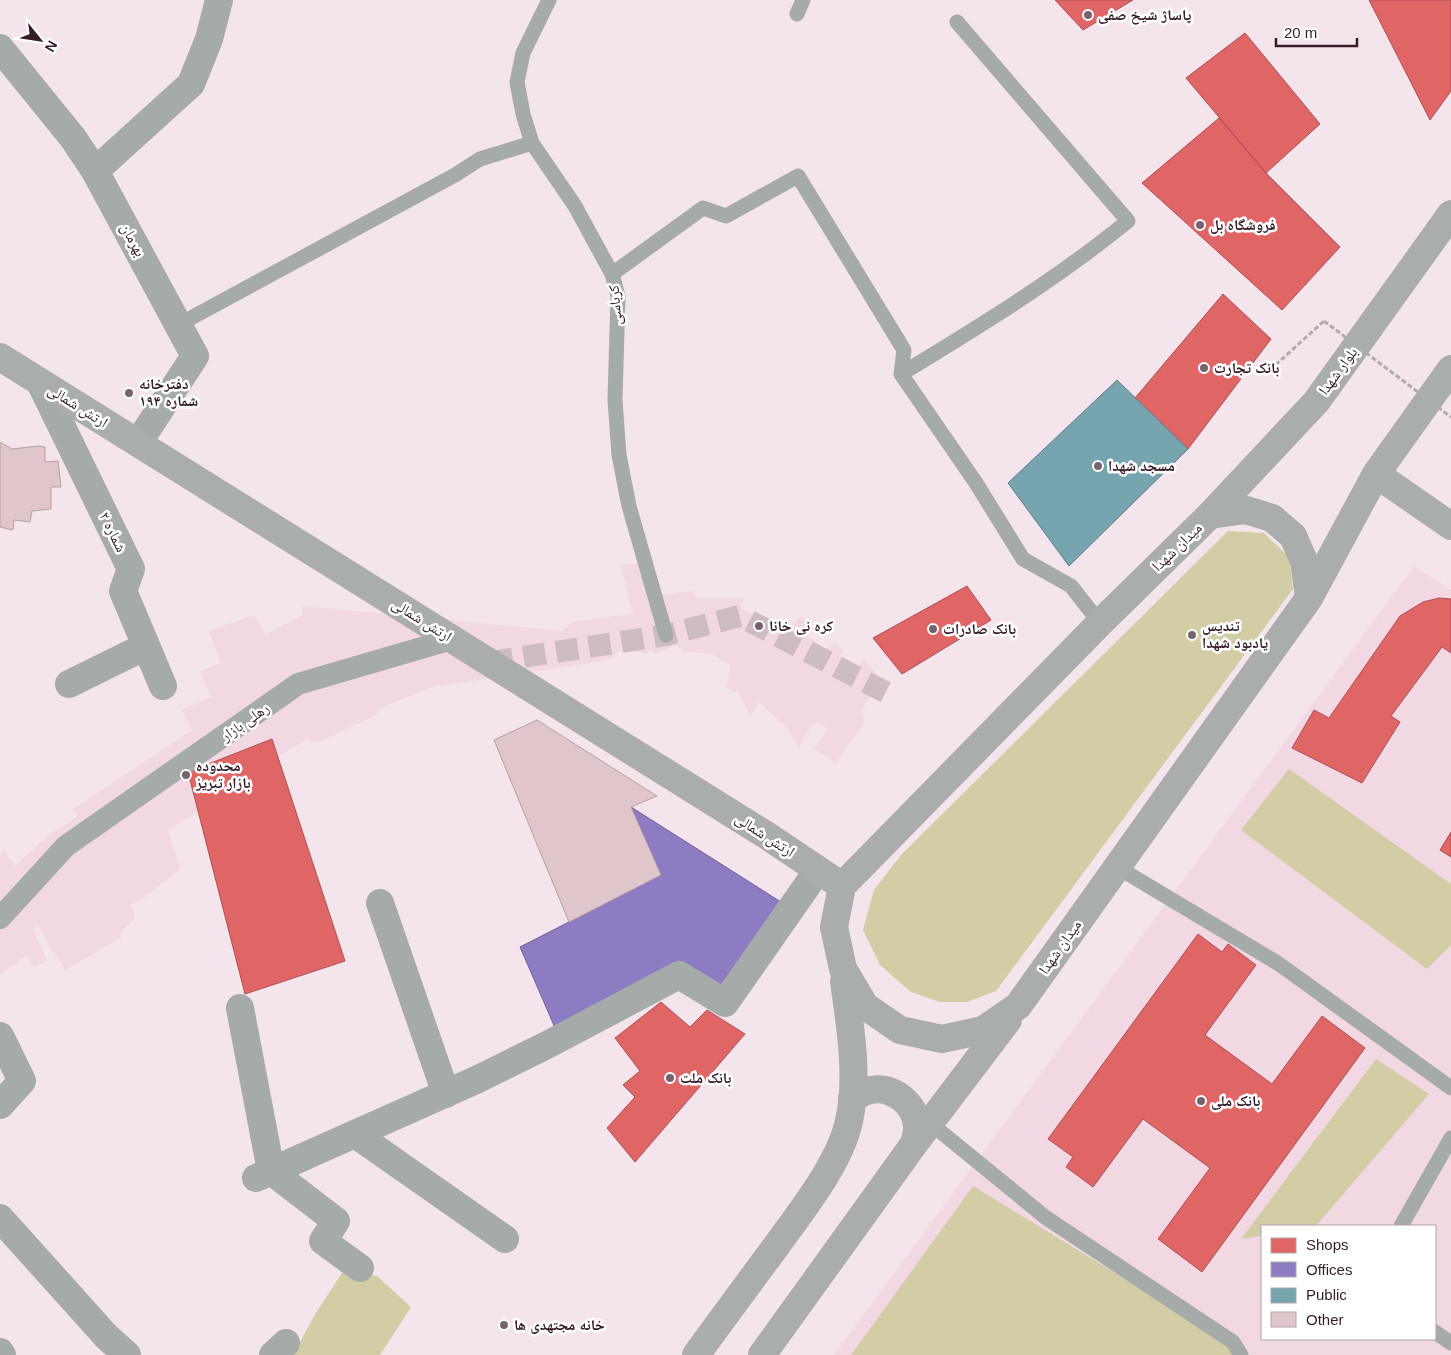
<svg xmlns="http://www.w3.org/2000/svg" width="1451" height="1355" font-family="Arial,'Noto Naskh Arabic',sans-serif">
  <rect width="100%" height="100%" fill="#f4e4eb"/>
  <path fill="#f1d8e3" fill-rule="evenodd" d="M650,563L659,595L694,591L695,598H744L740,608L785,633L801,616L808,626L804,633L827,650L836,641L844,652L840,656L856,668L865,660L887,688L870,696L862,710L864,723L836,763L814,749L828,728L817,723L813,727L811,726L799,747L785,726L759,702L751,716L737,691L734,692L725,687L728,682L730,665L723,662L713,654L683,651L676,645L655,654L652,650L645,654L628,647L619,651L609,660L433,687L385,706L373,717L316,743L306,740L227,787L229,792L168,830L180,869L140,901L132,904L130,907L135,914V918L120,933L122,937L65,970L37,925L33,929L47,961L33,968L27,955L0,975V856L4,851L15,866L50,834L78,816L73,809L192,730L182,710L211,697L200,671L221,663L209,631L254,615L266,634L302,616L303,606L562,631L572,622L633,614L621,565Z
    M1414,566L1451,590V1355H834ZM1262,1226H1435V1339H1262Z"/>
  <path fill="#d2cda4" d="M1228,531L1264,533L1289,557L1293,589L996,991L967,1002H940L911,992L880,965L863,930L874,890L901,855Z
    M1289,769L1451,884V945L1427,969L1241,830Z
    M1376,1059L1429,1094L1316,1226H1262V1236L1241,1239Z
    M973,1186L1249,1355H851Z
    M344,1270L377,1276L411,1307L380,1355H293L314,1316Z"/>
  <path fill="#e06666" stroke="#ad5054" d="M1055,0H1133L1083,30Z
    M1369,0H1451V91L1430,120Z
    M1245,33L1320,124L1266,173L1186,78Z
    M1219,118L1266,173L1340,247L1282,310L1142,183Z
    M1223,294L1271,339L1188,449L1135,398Z
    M967,586L991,620L902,674L873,638Z
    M1439,598L1451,599V653L1442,647L1391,716L1400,722L1362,783L1292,748L1314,710L1329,718L1400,616L1423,602Z
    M272,739L345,961L245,994L188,772Z
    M1451,832V857L1440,850Z
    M1198,934L1222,952L1228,944L1256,965L1205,1035L1272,1084L1322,1016L1365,1048L1202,1272L1158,1239L1210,1168L1143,1119L1093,1187L1066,1167L1073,1157L1048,1139Z
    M661,1002L690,1027L707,1010L745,1034L635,1162L607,1128L635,1097L623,1085L640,1071L615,1038Z"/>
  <path fill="#8e7cc3" stroke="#745f95" d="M631,807L781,902L723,988L683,965L556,1030L520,947L661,875Z"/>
  <path fill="#76a5af" stroke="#637c87" d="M1117,380L1188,449L1069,566L1008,483Z"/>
  <path fill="#e0c5cb" stroke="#b5a1a6" d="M0,442L12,449L38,446L45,447V462L58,461L61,487H51V509L32,511L30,522L14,520L13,530L0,527Z
    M537,720L657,796L631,807L661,875L569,922L494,740Z"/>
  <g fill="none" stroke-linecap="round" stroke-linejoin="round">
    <path stroke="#cebcc4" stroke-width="22" stroke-dasharray="22 11" stroke-linecap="butt" d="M491,662L666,635L740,616L887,693"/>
    <path stroke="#aeaeaf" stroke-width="3" stroke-dasharray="5 2.5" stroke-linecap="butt" d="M1270,370L1324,321"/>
    <path stroke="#a4aba9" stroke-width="15" d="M549,0L523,53L517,82L523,114L532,143L575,206L612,274L618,296L615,400L619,455L629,506L666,635
      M797,14L803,0
      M612,274L703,208L726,216L798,176L904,350L901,374L976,483L1023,559L1071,586L1100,623
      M178,325L455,175L480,159L532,143
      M901,374C980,326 1057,279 1128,221L957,22
      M1117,867L1279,964L1451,1088
      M930,1123L1045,1217L1233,1342L1241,1355
      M1401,1226L1451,1138
      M1435,1332L1451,1343"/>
    <path stroke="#a4aba9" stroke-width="22" d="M0,918L66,846L298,684L452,639"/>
    <path stroke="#a4aba9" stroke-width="28" d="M0,48L73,138L95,171L195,356L138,443
      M95,171L191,84L209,39L219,0
      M40,382L131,569L123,591L163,686
      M69,684L146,646
      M380,903L446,1094
      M240,1008L271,1171L336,1221L323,1241L360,1268
      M0,1036L22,1081L0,1105
      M355,1134L505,1239
      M256,1178L476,1080L547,1045L679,975L725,1003L818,870
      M0,1218L106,1336L127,1355
      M0,1352L2,1355
      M273,1355L286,1343"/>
    <path stroke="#a9adab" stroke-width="28" d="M1451,214L1316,402L1210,515L1100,623L842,886L834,927L843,969L865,1006L900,1030L942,1039L983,1030L1018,1006L1309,598L1376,474L1451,369
      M0,357L766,835L842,886
      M1376,474L1451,526
      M1210,515L1246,510L1272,518L1293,536L1304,561L1309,598
      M852,1098C857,1096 862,1092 867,1091C890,1083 918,1104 917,1129C917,1134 915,1139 914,1144
      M696,1355C723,1318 750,1281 777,1245C802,1210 840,1163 849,1121C859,1077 850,1025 844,981
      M762,1355L914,1144L1008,1020"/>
    <path stroke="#aeaeaf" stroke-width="3" stroke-dasharray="5 2.5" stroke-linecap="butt" d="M1324,321L1451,417"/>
  </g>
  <g fill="#78626d" stroke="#fff" stroke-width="2">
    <circle cx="1088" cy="15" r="5"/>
    <circle cx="1200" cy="225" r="5"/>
    <circle cx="1204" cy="368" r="5"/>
    <circle cx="129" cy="393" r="5"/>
    <circle cx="1098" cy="466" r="5"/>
    <circle cx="759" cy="626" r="5"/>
    <circle cx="933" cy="629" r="5"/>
    <circle cx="1192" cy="635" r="5"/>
    <circle cx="186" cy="775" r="5"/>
    <circle cx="670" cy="1078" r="5"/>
    <circle cx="1201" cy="1101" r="5"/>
    <circle cx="504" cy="1325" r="5"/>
  </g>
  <g text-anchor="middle" stroke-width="5" stroke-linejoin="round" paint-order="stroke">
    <g font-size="15" font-weight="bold" fill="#361c29" stroke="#fff" text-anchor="start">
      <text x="1098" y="20">پاساژ شیخ صفی</text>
      <text x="1210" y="230">فروشگاه بل</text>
      <text x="1214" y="373">بانک تجارت</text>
      <text x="139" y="389">دفترخانه<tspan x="139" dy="17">شماره ۱۹۴</tspan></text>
      <text x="1108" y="471">مسجد شهدا</text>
      <text x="769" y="631">کره نی خانا</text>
      <text x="1202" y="631">تندیس<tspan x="1202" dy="17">یادبود شهدا</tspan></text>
      <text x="943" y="634">بانک صادرات</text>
      <text x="196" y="771">محدوده<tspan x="196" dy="17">بازار تبریز</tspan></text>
      <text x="680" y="1083">بانک ملت</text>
      <text x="1211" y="1106">بانک ملی</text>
      <text x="514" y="1330">خانه مجتهدی ها</text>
    </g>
    <g font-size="15" fill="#361c29" stroke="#fff">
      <text transform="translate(133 240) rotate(62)" y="5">بهرمان</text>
      <text transform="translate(615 305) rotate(-94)" y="5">کرباسی</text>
      <text transform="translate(1338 371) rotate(-54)" y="5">بلوار شهدا</text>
      <text transform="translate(78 406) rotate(32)" y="5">ارتش شمالی</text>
      <text transform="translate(113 532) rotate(64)" y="5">شماره ۲</text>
      <text transform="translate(1177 547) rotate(-44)" y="5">میدان شهدا</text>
      <text transform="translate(422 620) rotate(32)" y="5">ارتش شمالی</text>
      <text transform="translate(245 722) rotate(-35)" y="5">رهلی بازار</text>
      <text transform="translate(765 835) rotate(33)" y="5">ارتش شمالی</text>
      <text transform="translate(1060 947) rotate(-55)" y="5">میدان شهدا</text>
    </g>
  </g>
  <rect x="1261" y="1225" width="175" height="115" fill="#ffffff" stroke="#afa4a9"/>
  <rect x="1271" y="1238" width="25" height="15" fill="#e06666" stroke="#afa4a9"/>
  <text x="1306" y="1250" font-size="15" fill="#361c29">Shops</text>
  <rect x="1271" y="1262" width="25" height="15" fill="#8e7cc3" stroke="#afa4a9"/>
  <text x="1306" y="1275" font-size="15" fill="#361c29">Offices</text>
  <rect x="1271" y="1288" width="25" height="15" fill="#76a5af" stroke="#afa4a9"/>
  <text x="1306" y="1300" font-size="15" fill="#361c29">Public</text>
  <rect x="1271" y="1312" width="25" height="15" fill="#e0c5cb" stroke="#afa4a9"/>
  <text x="1306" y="1325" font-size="15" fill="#361c29">Other</text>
  <g transform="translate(40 40) rotate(120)" stroke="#ffffff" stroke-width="4" paint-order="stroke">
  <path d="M0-4L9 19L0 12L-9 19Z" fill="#361c29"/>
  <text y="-8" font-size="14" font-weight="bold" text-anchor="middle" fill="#361c29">N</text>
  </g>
  <path d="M1276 38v8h81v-8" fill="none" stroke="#361c29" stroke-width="2.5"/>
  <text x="1284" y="38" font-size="15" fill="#361c29" stroke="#ffffff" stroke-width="4" paint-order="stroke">20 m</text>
</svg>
